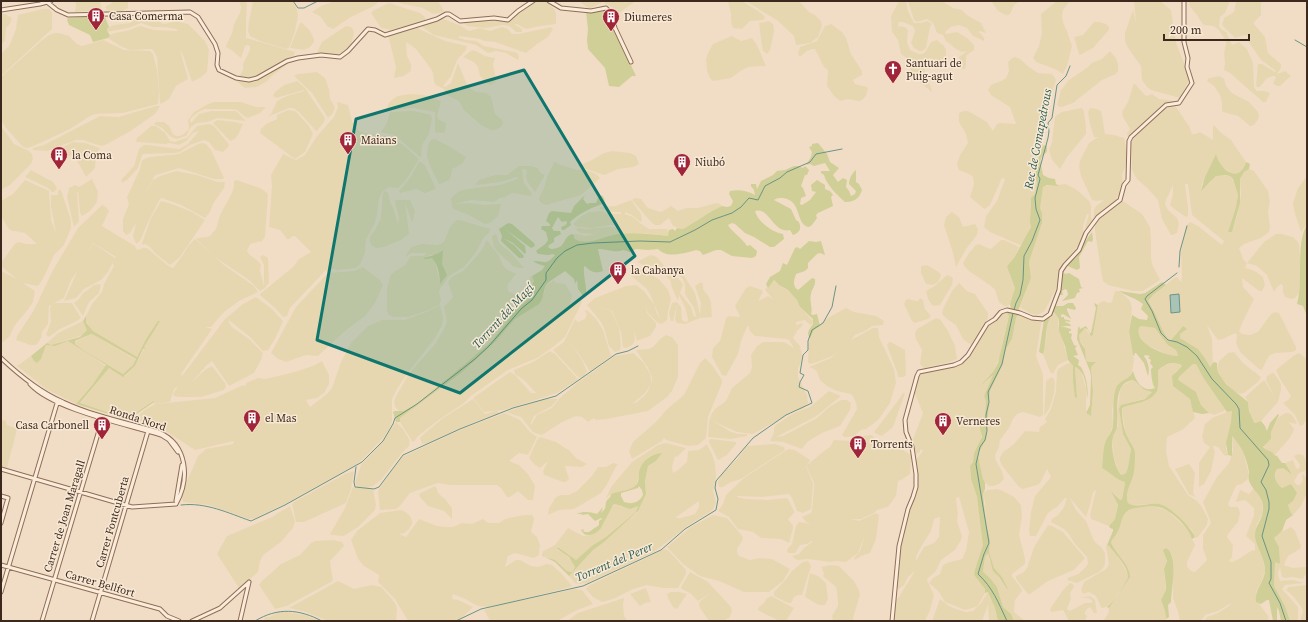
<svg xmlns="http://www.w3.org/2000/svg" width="1308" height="622" font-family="'Source Serif 4',serif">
  <rect width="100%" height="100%" fill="#f1ddc5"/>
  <path fill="#e7d7b1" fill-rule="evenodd" d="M75,1H100L102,11L98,12L84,11L76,12H75L76,5Z
    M115,1H128V8L120,12L107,10L105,7Z
    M239,1H246L247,5L246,20V38L295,52L294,55L267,71L258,76L250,78L239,77L243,70V64L250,50V46L247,45L245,46L241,58L230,49L226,47V46L232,33L234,24L240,13L241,7Z
    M253,1H292L297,9L298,16L295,31L289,48L286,49L260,41L250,36L248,31L249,21Z
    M335,1H379L374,6L351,17L333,29L327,26L321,17L312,12L321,6Z
    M395,1H438L444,11L440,13L433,14L423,8L403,4Z
    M535,1H545L554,9L556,13V24L540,26L526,29L517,24H514L522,29V32H516L509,26L502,25L485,28L468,26L461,22L485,19H511Z
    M579,1H626L624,3H625L629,1H636L616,15L613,8L603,2L591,8H588Z
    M728,1H742L761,13L765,17L763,20L750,21L742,29L733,28L731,22V14Z
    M746,1H799L809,12L815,15L821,21L822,26L818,37L810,43L796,45L794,36L778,21Z
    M899,1H906L908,11L914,23H920L928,21L932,24L930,27L926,48L922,51H919L914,48L911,43L915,31L913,26L902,22H899L898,26L905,27L908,30L907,42L910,50L919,54H923L926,51L931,42L937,40L944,46L946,50V56L943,57L946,60L944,61L941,62L930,58L925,60V72L931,88L932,92L913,77L910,68V61L908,59L901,54L898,40L892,32L891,16Z
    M908,1H936L938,3V1H942L953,8L962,10L967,15L981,23L986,33L980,31L978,32L980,33L984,38V41L973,36L967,28L959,25L951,27L945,32L946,34L957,32L967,38L974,45V50L967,55L966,57V65L965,69H963L961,67L959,57L967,51L962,52L956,49L946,41L943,35L937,33L933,23L927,19L917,22L914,20Z
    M991,1H1020L1014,5L1011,12L1009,15H1006L998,11Z
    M1057,1H1070L1063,10L1062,17L1064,25L1067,31L1072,46L1067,66L1063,74L1055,69L1036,62L1033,58L1039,46L1042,33L1041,14Z
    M1134,1H1160L1171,10L1176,43L1184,63L1189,81L1180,98L1151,90L1147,87L1142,80L1141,66L1128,48L1125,41V33L1133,10L1136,23Z
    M1189,1H1230L1225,13L1220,17L1219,26L1221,29L1226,32L1232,45L1239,42L1247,49L1253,63L1254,87L1257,91H1264L1270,93L1266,102H1263L1230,73L1224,70L1225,63L1224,53L1226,44V41L1218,29L1213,26L1204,25L1200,20L1197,15L1190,7Z
    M1236,1H1261V15L1254,22V24L1265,37L1268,53L1281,64V68L1277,74L1285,71L1291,76L1280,86H1278L1273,84L1276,77L1273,76L1267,78L1260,87H1257L1256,85L1258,64H1262L1275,72L1276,71L1261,60L1248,41L1251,37L1245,35L1235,38L1222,25L1224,18L1234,12Z
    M389,3L420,13L425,17V21L391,30L381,28L371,13L374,10Z
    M43,9H49L52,12V29L1,76V54L9,46L11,42L16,29L18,15Z
    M1,14H5L12,18L10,24L6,28L5,41L1,45Z
    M146,15L155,16L161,23L165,24L175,21L188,24L205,41L209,50L207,72L201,77L192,82L183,55L180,50L188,79L176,86L169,99L161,104L160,103L157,57L153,50L151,49L130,50L120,46L108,38L110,35L115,33L130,30L140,26L154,30L178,31L176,29L165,27H153L141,23L128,28L107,32V29L109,27L114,25L130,23L140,16Z
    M441,18L459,25L469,31L480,28L490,31L502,27L508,29L512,34H518L547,28L551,27L553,29L548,37L537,44L526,53L495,42L484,41L480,39L459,36V38L466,40L476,41L484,46L514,52L518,54L519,57L518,60L506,53L496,51L488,53L476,45L434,35L422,27L420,25Z
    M769,21L773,24L774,31L770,50L767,54L763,51L762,46L759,23Z
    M301,22L310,31L314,39V42L310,47L304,50L290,48L299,25Z
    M1094,22H1099L1106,24L1109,27V30L1093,48L1080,55L1079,54L1074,37L1083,35Z
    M831,24L842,32L846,38L851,54L862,71V75L853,80L855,84L867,87L868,88L866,96L863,99L860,101H858L848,99L840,101L834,96L827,86L828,70L824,67L815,49H812L807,51L801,56H799L798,53L800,47L817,41L825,26Z
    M346,26L351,27L353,29L354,34L351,44L347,49L338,54H320L317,52L322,42Z
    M415,27L445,41L467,46L466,50L457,60L451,76L443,86L445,87L451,83L458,63L468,87L476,92L486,93L491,97L495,114L502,120L503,123L501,127L495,130H491L481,125L464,110L459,101L447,95L444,89L436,85L434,82L433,73L431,69L416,49L406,42L407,56L411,64V71L404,76L394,78L396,67L388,35Z
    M55,33H59L69,36L77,44L82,46L103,40L124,50L150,51L153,54L157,70L159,92L158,104L123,113L96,114L90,116L70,129L49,139L31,147L26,148L22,146L6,128L1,120V77L41,41L49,35Z
    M732,36L741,41L752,38L757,45L766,66L748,67L742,70L731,78L713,81L710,78L707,71L706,59L709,51L713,44Z
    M472,50L476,51L485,56L495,58L493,64L496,79L495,83L490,85L487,83L480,76L478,67L474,62L463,57Z
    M1110,51L1116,58L1118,64V71L1116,74L1102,80L1073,103L1062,107H1059L1057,105L1061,90L1069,80L1088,67L1092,63L1102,59Z
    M1015,57L1020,59L1029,67L1038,73L1052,74L1056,80L1049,103L1048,118L1043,134V146L1036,163L1037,164L1035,176L1037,183L1035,194L1031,199L1030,207L1031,226L1025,240L1020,245L990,232L984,227L986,216L997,201L1005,179L1002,178L990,205L985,209L983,208L970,197L974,184L973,177L971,175L959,170L957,164L960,155L968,143L966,134L959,122V113L964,111H968L987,122L993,131L996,125L999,123L1016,124L1010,107L991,95L988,90L991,85L1001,81L1006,78L1009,71L1008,62L1012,58Z
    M293,60L273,75L266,82L257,87L245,88L237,82L238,80L257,79L288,62Z
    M317,72L325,78L329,89L330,99L335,107L333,113L328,118L312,93L294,76L298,74Z
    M1220,76L1224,79L1226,86L1232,93L1249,102L1258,112L1259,118L1254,125L1250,126L1238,116L1223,112L1222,110V103L1220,95L1214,86L1207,81L1209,78Z
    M297,81L305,88L325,118L324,122L317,131H316L299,112L293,108H289L267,117L271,114L277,101L287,96L304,91V90L276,98L273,96L275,92L284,85Z
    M1134,83L1146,96L1152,94L1159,99L1175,101L1163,105L1142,125L1128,136L1127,133L1130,129L1123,117L1122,112L1128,102Z
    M410,94L424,95L441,101L437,116L439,120L446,123L445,132L441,133L435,132V112L413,108L394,110L387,109L388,104L393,99L398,96Z
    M214,102H241L256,107H266L260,113L248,118L244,116L237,110L231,109H205L200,111L192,117L190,120L191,123L199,114L211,111H236L246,121L218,118L207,122L197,123L191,127L186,136L177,139L171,137L162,128L154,124L156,122H164L169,126L173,134L176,136H180L184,134L189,129L188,120L194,112L208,104Z
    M337,102L348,105L352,121L359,131L365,133L391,137L403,145L419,159L406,180L398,188L389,187L382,192L379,198L377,215L375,223L366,239L365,252L361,263L356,268L337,270L334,269L325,271L290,308L287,316L283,317L275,308L260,295V294L293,267L299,259L311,252L295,236H293L289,239H287L280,230L269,227L272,186L271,175L283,154L296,160L305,155L317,136L334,117L338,107Z
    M156,106H160L155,114L129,132L105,145L101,146L83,140H76L47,151L33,150V148L44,145L100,116L118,117Z
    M1173,106L1176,107L1189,126L1192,134H1196L1200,132L1213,140V126H1215L1220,132L1231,140L1246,162L1244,169L1240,173L1236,175L1232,174L1221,166L1216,155L1202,184L1201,190L1210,183L1214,178L1218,175L1230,176L1234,182L1238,195L1236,207L1228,232L1232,231L1237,216L1241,195L1240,179L1244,172L1249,169L1254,171L1268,191L1270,202L1268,211L1270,227L1269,232L1261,238L1244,244L1239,248L1243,259L1247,263L1264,242L1276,234H1281L1293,237L1297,241L1299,244L1301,271L1299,293L1295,298L1291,299L1285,297L1283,292V286L1281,284L1277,287L1274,292L1267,275L1257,266L1247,263L1245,268L1255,271L1263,277L1265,285L1262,291H1259L1242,278L1243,287L1254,299L1243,321L1239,331L1242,334L1250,335L1258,332L1271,314L1275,312L1279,313L1296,347V350L1293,352L1276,353L1270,355L1267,359L1262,370L1259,369L1240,352L1236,343L1237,335L1235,333L1223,339L1218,340L1207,325L1212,339L1213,364L1210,367L1205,358L1198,349L1180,338V334L1184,331L1183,326L1171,340H1169L1162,332L1153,308L1148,301L1153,295L1161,289L1174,278L1177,277L1181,282L1182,277L1181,252L1186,226L1190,222L1198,226L1222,245L1224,241L1192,215L1188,184H1185L1188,207V216L1186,217L1173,208L1170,205L1173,194V185L1166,200L1165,204L1168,210L1177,218L1179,224L1177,233L1172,235H1171L1162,219L1158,200L1148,189L1137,179L1132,170L1131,142L1134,138L1162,110Z
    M1081,108L1083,109L1084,112L1086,127V134L1067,157L1060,169L1052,160L1049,150L1052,142L1055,117L1057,115L1062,112Z
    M1090,108L1097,109L1101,111L1105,134L1114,135L1124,138L1127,153L1125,168L1122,174L1123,184L1120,195L1116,197L1118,198L1117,201L1095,218L1094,217V210L1096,206L1104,200L1096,201L1092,200L1081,176L1079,166L1080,161L1089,143L1098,137H1094L1090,124L1088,112Z
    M288,110L295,111L298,114L309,126L313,134L305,152L295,159L260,133L261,129L266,124L277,119V115Z
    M413,111L431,115L432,119L429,134L422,145L421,158L398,138L393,135L381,132L386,125L390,112Z
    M217,120L235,122L243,124L238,135L235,139L230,141L213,123Z
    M209,124L214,126L228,143L229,146L223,152L215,150L209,142L204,140L190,145L180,152L175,153L143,154L142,155L138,168L127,180L122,183V182L121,180L122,179L134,166L139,149L144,145H148L179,149L188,144L199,131L193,133L186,141L179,145L169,143L166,144L136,142L137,138L151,126H156L160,129L165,133L170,141L174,142L187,138L197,126Z
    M1,126L14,144L29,151L32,154L33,159L31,164L10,185L1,190Z
    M434,139L447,145L466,157L462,164L452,169L451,176L449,180L445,182L439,184L430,166L427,156L428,145L431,140Z
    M73,142L85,143L100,148L96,154L95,168L86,177L75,157L72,155L66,157L62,150L61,148Z
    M203,143L206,144L211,150L224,178L223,179H214L179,168L156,175L154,177L144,196L153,180L160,176L176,171L197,175L218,182H225L224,188L213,204L210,212L205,218L181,205L162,198L160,199L149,220L140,241L136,244L133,236L136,223L130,233L126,235L123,231V219L129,204L127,197L140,169L142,160L150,157L179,154L198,144Z
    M612,151L630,153L636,156L639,164L633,167L618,169L604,175L577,166L590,161L604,153Z
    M419,162H421L425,165L436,189L425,193L416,189L400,193L399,191L410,178Z
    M556,162L558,164L577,170H586L596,174L600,178L581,195L546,205L540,202L539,198L544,188L547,177L553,165V163Z
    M519,166H531L538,168L540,173L545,175L535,192L527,181L526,175L527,170L523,169H522L524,183L532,194L531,196L512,193L505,197L500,198L494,202L472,200L454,204L469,203L484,205L501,204L498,216L490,223L485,224L469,215L454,209L452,207L451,198L459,191L468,189L500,185L517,179L519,178L516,177L501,182L475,185L479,180L485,178L496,175H507Z
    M31,170L53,182L57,188L56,190L54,192H52L48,188L25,177Z
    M1307,176V224L1301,232L1294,210L1293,203L1298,188Z
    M92,179L98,192L97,202L90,211L82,216L80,212L78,192H77L79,221L74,227L67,197L69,188L75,185L79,187Z
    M25,180L49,191L51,220L56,233L51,207V195H58V191L60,189L61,190L71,220V228L64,245L54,255L44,277L39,285L37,286L23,283L35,291L33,302L26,312L15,325L9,337L3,342L1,340V271L17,279L3,268L1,263L14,245L18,242L27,244H37L25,233L15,231H12L9,229L1,216V201L13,194Z
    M237,180L262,189L267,193L268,195L265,237L262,241L250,244L247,251L250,255L258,261L261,265L260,271L264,286V265L260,257L263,255L268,258L269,283L265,288L260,291L249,280L215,257L196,239L198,238L206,237L210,236L216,229L220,215L232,193L234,186V181Z
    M1066,184L1077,190L1089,201L1091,205V218L1093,220L1089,227L1085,228L1089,214H1087L1083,226V235L1080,243L1061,267L1057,287L1044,312L1037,315L1029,313L1020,307L1031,278L1029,262L1042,223V213L1040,208L1042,190L1044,186Z
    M385,191L387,192L389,195L390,202L393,208L398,224L399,218L395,202L396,200H410L415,211L412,223L409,213L405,203L409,234L401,240L384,247L376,248L371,245L370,241V236L374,232L381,218L382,202L383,193Z
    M635,198L641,199L648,208L661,212L671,206L678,211L686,208H698L716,203L720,204L722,206L712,211L697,220L691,225L682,229L673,226L669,218L660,225H655L651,222L632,200Z
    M631,200L641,214L642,222L639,221L632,215L625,212V214L633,217L640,223L649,229H667L669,233L668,236L642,233L620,234L583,243L577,241L574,238V235L576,234L585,236L596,234L581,233L576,230L577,228L587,229L609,227L618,228L614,225H610L593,228L577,227L573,224L580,217L589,212L601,211L609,214H621V212H615L599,209L601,207L616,206Z
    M161,201L172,204L192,212L205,220L180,257L170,265L156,254L149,246L145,244L142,245V243L151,218Z
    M1123,201L1142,214L1150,227L1151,240V257L1152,264L1160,280L1143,291H1133L1108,285L1103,281L1102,277L1095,231V224L1104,215Z
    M102,205L106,207L109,211L102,226L135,246L137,250L143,248H147L167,265L173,268L182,256L189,245L195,239L224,265L254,286L258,292L239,301L224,312L211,327H205L212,329L181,374L182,376L225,319L243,304L256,297L272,309L283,321L275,339L268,350L263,351L250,337L230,321H228L232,327L249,339L263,353L261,360L254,373L229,386L212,361L206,366L191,383L206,369L212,366L225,383L226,387L224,390L201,397H179L174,396L173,394L178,386L174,389L170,402L154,404L153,401H152L128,419L80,404L109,368L125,376L135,366L144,349L145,348L143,347L146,342L159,322L158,321L146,339L137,357L99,335L89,328L86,323V316L92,304L102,292L104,284L114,266L112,263L116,257L93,243L87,253L93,244H94L115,258L108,272L101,280L84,289L76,298L64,301L77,272L71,280L64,298L49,306L48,324L42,332L41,338L38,343L36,345H30L16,340L17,336L34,310L53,270L78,228Z
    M952,212L959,217L963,227L975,224L978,229L977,235L966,249L956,267L953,253L944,225L946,217Z
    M456,220H460L490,229L489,233L484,237L476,252L464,267L449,276L443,285L440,288L439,293L441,300L439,305L426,311L408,317H394L389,315L387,310V289L391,274L405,265L411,256H423L427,253H411L405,257L411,247L422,244L438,245L444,242L450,227ZM442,250V264L447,275L440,283L435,261L432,258H423L430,255H437Z
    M496,234L499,243L512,254L524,268H519L513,266L498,252L494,247L492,239V236Z
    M487,240L499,256L502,264L506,269L516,274L508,284L507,288L509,292L514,294L523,290L529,283L530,276H532L534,281L531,288L516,304L530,292L533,291V293L528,301L515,311L492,341L464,365L415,405L403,411L400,412L395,407L394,402L395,398L408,375L436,343L445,327L447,322L444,307L453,297L448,282L452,277L463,271L467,267L481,251Z
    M1001,240H1004L1019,247L1014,258L1007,267L1015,288L1010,304L1007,306H1004L999,302L995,290L991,286L969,271L964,266L963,263L969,253L976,245L979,244L990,249L992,248Z
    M650,255L655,256L658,258L668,271L681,281L683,285L680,293L691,307L694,317L696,316L694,308L685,294V286L683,279L669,267L676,266L683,274L695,293L700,315L701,303L695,286L701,282L703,284V289L709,297L711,303L712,317L700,318L685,324L677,323L675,320L677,305L673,321H671L669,313L672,303L677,302L681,307L682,320L685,322L688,321V319L685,307L679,295L678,301L672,288L670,280L662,273L661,267L646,266L637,262Z
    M927,265L940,273L941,276L938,282L933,285L926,284L921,273V266Z
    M362,267L364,268L380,280L383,285L375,303L365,316L345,331L318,356L306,355L286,362L278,359L271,353L296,307L325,276L329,273L355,271Z
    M642,270L659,279L668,290L671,299L668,311L667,320L662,324L658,323L648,313L645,306L647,313L656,323V327L650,336L637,341L634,331L635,341L632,345L626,348L623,347L621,332L612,311L593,305L611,311L612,313L619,328L621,346L620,350L615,352L609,346L604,328L601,322L587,305L595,298L626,286L636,285L644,291L650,299L654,304L657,314L660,318L650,294L646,288L630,275V274L634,271Z
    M947,275L952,277L953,279L952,285L940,305L935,306L932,305L928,299L926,291L936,285Z
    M554,280L556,283L565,284L572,295L570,304L572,307L581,300L582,302L565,337L553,347L537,358L508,370L471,396L464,403L440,419L418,436L414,442L412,441L400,422V418L461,373L495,342L515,319L539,304L544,293L546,286Z
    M773,280L779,285L790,292L797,300L800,307L813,321L812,324L810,325L805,320L796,322V325L802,323L803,325L797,331L793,338L800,346L802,355L801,362L798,368V377L807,395L808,403L803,409L790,412L784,417L753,434L737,432L713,421L731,432L739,434H747V436L731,439L708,437L709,421L712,413L716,408L726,401L732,388L750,373L752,367L751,355L757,346L763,342H784L794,348L789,340L786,339L755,336L750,331L748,325L741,341L738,354L726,376L722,375L712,357L713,348L720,341L726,318L729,316L739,317L740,316L735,306L746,288L750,286L762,290L763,292L758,301L768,296L773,299L765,290Z
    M959,283L967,291L975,294L988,313V318L975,341L973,344L971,345L963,339L956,325L947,319L942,314L943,309L952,291Z
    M101,284L99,293L89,302L83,316L74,303L79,299L83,293L89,289L94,285Z
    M1115,291H1119L1125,296L1130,301L1132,308L1129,331L1134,360L1132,373L1131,376L1119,383L1112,410L1113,426L1108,438L1102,468L1110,471L1119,480L1125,482V484L1122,499L1120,500L1113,492L1114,497L1118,505L1115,519L1109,526L1091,519L1090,515L1096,490L1093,492L1090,505L1086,517L1070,498L1076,510L1086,521L1094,541L1102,548L1105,553V564L1103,568L1099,572L1077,583L1067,580L1068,578L1078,574L1084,569L1088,564L1087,557L1075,544L1068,533L1064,529L1051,522L1052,519L1058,515L1064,507L1067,498H1065L1058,506L1048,513L1036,536H1030L1029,531L1031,512L1035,496L1051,477L1047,469L1040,483L1037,485L1023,489L1019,487L1003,467L1000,461V457L1003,452L1013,445L1025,431L1039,432L1040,427L1047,422L1045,419L1051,409L1056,391L1057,373L1058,369L1066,364L1070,363L1073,366V381L1077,398L1075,368L1076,367H1078L1081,371L1086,388V413L1091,416L1093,392L1091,366L1094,362H1089L1086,361L1083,345L1080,342L1079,335L1085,328L1091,337L1099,303L1104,301L1109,303L1112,302Z
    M920,298L923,300L925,309L931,316L928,319L915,323L912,321L904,304L906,300L908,299L916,301H918Z
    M56,303H72L81,318L77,321L60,329L49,337L46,335L51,321L50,308L52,304Z
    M440,305L443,317L442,325L435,338L407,374L397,389L392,399V421L390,427L384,437L365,457L357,464L289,502L255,518L249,519L209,505L183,502L182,497L184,488L198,456L206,449L233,444L234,441L195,450L167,432L133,422V420L146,409L156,404L215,398L241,386L246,385V383L258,378L265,379L291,373L313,366L322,361L329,375V384L324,393L317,398L306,400L310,407L328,393L332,388L341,362L351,343L368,326L382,320H405L429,311Z
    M846,308L854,312L876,316L884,321L883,325L872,326L865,331L855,335L851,340L873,328H878L879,337L894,369L896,383L890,403L879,419L873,424L866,429L861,430L854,436L848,437H844L842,435L857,409L856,403L854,398L851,394L837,391L827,386L820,380L817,372L814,369L809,367L831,358L840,351L833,356L811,364L808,363V360L809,342L814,330L826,319Z
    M587,310L596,319L603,330L611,356L590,372L583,360L569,341L582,360L587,371L584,376L579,378L553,350L564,342L575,319L578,322L585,319L587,315L585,311Z
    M1054,312L1059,319L1058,324L1068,360L1058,365L1053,374L1050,372L1043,354L1046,342L1047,326L1048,321Z
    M1003,313H1007L1009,316L1002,344L1000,356L993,372L978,386L993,375L984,396L986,401L984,426L980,424L981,432V440L974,453L973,462L970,466L971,479L977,497L983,540V550L974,573L985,589V593L979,604L976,607L965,610L945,602L939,592L929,583L933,578L940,574L943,565L947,563L962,559L966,550L969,532L959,497L956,498L958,515L957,521L962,536L961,540L955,550L941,560L936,571L928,578L927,580L934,595L930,610L925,621H892L893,609L895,603L915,571L908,577L904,585L899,589H898L897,585L899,551L907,515L914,497L915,461L923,451L921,449L919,453L916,454L912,442L923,413L914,392L917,380L920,374L925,372L961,363L984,328ZM940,517L939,537L934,543L924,547L916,561V556L921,547L931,531L934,519Z
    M1018,314L1031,320L1041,322V324L1036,356L1043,374V415L1040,417L1023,412L1017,414L1013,419L1009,428L1000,440L999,447L995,455L996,461L1002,471L1004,479L999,484L993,486H989L983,481L978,456L979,452L986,440L990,391L1004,360L1006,349L1012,339L1016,318Z
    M936,318L940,319L948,331L955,346L957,359L950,362L924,368L920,364L922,350L916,339L915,333L917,329Z
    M83,321L87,328V330L83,335L51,345L47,343L58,333Z
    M1141,326L1155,328L1169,345L1174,347L1178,351V355L1177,356H1169L1146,344L1139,335L1138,331L1139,328Z
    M91,334L94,335L136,360L133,365L123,374L83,350L107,367L76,404L46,389L17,366L31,356L34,359H41L46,345L55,346L68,341L76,346L74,343L75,342Z
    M666,335L672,337L678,345V377L672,391L667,397L648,411L606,419L596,420L594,418L588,422L582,417L576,416L562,422L542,435L535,433L532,431L521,417L506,412L545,399H558L552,406L534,416L531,422V425L537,415L552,408L560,398L577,383L615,356L633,353L643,362L650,374L651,379V384L645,393L632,404L637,402L645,395L648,391L652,381V377L648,368L636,350L649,349L654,346L660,339Z
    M889,342H891L905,350L906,375L904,377H898L897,372L888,348L887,345Z
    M550,351L555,354L576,377L578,379L576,381L557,393L504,410L484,412L473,398L510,372L515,375L531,393H536L525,381L515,374L514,370L533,362Z
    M1234,352L1243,363L1261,377L1259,381L1244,393L1240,394L1234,391L1222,379L1217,369L1219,361L1228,353Z
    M1299,353L1307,359V419L1303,425L1300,426L1295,415L1283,403L1288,400L1291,396L1280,379L1276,370L1293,356Z
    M705,358L712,365L722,380V383L708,417L706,438L698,445L688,446L666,440L664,438L662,441L632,459L629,451L633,442L657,421L666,410L684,395L700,363Z
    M1174,363L1178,364L1182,366L1175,372L1185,394L1190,399L1195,418L1182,430L1167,437L1166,451L1169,466L1188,495L1197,501L1202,507L1208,519L1207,525L1197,538L1195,537L1192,530L1176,515L1158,504L1131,505L1128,503L1126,493L1132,478L1135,452L1134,448L1127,438L1125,432L1122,408L1146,400L1154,395L1158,388V371L1164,365Z
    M1193,364H1196L1204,379L1222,405L1226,409L1224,411L1214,415L1209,413L1201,405L1197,394L1178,380L1179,377Z
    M1272,373H1274L1281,384V390L1278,402L1261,421L1255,423L1250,414L1248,402L1245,397L1264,380L1274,396L1266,380L1267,376Z
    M1052,377L1054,379L1055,383L1054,394L1049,409L1044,416L1046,383L1047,380Z
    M1132,380L1135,381L1143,389L1153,391L1147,398L1122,405L1119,409L1123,434L1131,449L1128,467L1126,473L1122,475L1118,470L1114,458L1112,438L1116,431L1118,425L1117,414L1120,391L1122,386Z
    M829,391L841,396L815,417L776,437L783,436L817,418L829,407L841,400H847L851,403L850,410L840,426L822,433L807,442L802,449L783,442L770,441L774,433V428L776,425L792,414L810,407Z
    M903,393H905L902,402L893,427L882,436L877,434L874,432L897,402Z
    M473,399L485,414L495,411H498V414L477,421L428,443L422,444L420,438L424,434L443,418Z
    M1232,410L1233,413L1226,448L1228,455L1226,456L1224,455L1218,447L1215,446H1213L1215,452L1211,471L1204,484L1199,487V463L1210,447L1204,443L1202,437L1205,424L1212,418Z
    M505,413L520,420L529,431L537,437L528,455L519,453L509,461L519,465L528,474L535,486L533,500H528L518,491L510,497H507L501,488L497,485H449L438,483L410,493L400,506L396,509L380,510L378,492L379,489L402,457L465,428Z
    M1285,413H1289L1292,415L1297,423L1296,424L1289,422L1294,429L1293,432L1289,439L1274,456L1270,451L1265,449L1264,446L1271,439V432L1279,417Z
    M5,420L7,425L17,429L7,468L1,467V421Z
    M396,422L403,429L410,441L409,446L402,453L381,480L373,486L366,488L357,487L355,483L361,465L383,441Z
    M871,435L874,437L872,444L876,440H880L897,446L911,455L910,474L901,480L898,481L896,496L888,507L877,510L874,513L861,519H851L859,521L876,513L879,515L876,539L870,553L861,556L855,560L854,558L860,551L865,534L858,553L846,562L837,561L830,562L808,559L798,560L795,559L792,556L799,554L804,548L812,542L813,540L807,544L800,545L795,553H788L787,551L788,548L792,544L796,526L799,522L811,524L806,522L802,517L811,513L812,510L814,488V482L807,468V465L824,451L830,447L834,440L852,441L863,436Z
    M1232,436L1237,442L1244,455L1249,475L1247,480L1242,484L1237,485L1235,488L1228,504L1230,507H1238L1240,513L1238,522L1228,534L1227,537L1233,545L1232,557L1229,561L1232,562L1237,560L1251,551L1255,550V544L1246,536L1254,515V508L1245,500L1236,502V501L1240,490L1249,494L1254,488L1260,496L1262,504L1263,513L1257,524L1255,534L1257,542L1263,558L1265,571L1262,580L1256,592L1258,602L1268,616L1269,621H1204L1207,617L1218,613L1229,606L1231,603L1218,611L1205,615L1201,621H1180L1178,612L1173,598V567L1172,554H1165L1167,565L1164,569V573L1166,590L1161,600L1165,611L1166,621H1103L1108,614L1109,608L1130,577L1128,568L1115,552L1111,542L1119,529L1123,515L1128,511L1136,507H1157L1168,511L1188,530L1195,545L1187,562V566L1190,570L1193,572L1196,571L1207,560L1203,549V535L1211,523L1203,502L1217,477L1229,463L1233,451Z
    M540,437L556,442L570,451L576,458L587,464L582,467L565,466L569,479L566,482H563L544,475L543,471L548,461L540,468L535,465L529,458L537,440Z
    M711,439L736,442V444L727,455L718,460L709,442V440Z
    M666,443L686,448L677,457L675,456L672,467L673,473L678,470L687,462L688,451L699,450L706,445H707L712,454L715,464L716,477L713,490L716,503L713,510L689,525L654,552L587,583L579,584L575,583L569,576L570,574L593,550L637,513L646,494L645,481L648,466L656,461L661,453L650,456L644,462L639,473L637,483L635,486L631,489L611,494L606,498L611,487L632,462L658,445ZM699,501V507L695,514L681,518H675Z
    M775,444L784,447L785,450L741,479L731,482L723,487H719L718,482L722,474L737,459L747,446Z
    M788,449L795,450L810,460L806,467L813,483L811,509L803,513L797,511L792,498L789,494L761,497L737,496V497L746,499L768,500L786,498L788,499L794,511V513L788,519L793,526V528L789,543L781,539L761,538L753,532L738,529L729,517L718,511L723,504L726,495L744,478Z
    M1298,454L1303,455L1305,458L1307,468L1305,471L1299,473L1294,481L1297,485H1300L1303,480L1302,476L1303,474L1307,479V493L1301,506L1293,515L1291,513L1288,505L1297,493L1291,484L1282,488L1276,482L1274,476L1275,471L1281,467L1291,474L1285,463L1293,460L1296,468L1298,469L1299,468L1300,465L1294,456Z
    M613,463L618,464L617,465L612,474L606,486L601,493L574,509L559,510L548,515L549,508L556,497L561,495H569L577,491L592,476L598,467H606Z
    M1189,464L1195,473L1193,492L1195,497L1189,494L1175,469Z
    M354,471L351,489L346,503L304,522H296L292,504L294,502L345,474Z
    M435,486L436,487L438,493L445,499L452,508V519L444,511L428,506L420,497L419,494Z
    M353,487L373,490L376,504L375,510L358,527L344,536L332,535L330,534L345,508Z
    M996,489L1001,490L1014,497L1021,505L1022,516L1019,535L1025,558V564L1012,574V576L1021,588L1022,591L1015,600L1014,612L1025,621H1014L1011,614L1003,607L997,587L990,578L983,572L985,557L988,552L989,560L997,575L1007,589H1008L1002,577L994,568L989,552L990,540L986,522L985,502L983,494L984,492L988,490Z
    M615,504L622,507L638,506L636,512L606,537L593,545L576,560L556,548V549L565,554L572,561L575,567L572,572L567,571L555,560L543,556L542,554L543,551L555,545L568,528L583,536L591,535L603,525L609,510Z
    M290,506L295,521L293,528L281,542L263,555L260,561L258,572L239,588L217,554L227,536L272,517L283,510Z
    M400,510L404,511L410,516L412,520V524L409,529L404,533L399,534L406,537L419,519L437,526L448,527H453L462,523L472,524L483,519L488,523H499L505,519L524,515H532L534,519L531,532L537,537L540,545L539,555L534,558L515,553L508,556L505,567L516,560H520L531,566L538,567L547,564L552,565L561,573L572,586L570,587L555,591L489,607L478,606L463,598L453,594L452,599L458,600L473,607L463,617L454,621H408L395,599L378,582L379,575L364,566L358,559L351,540L357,531L380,513Z
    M713,515L727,518L743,537L742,541L737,549V552L739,556L750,560L759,558L772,559L790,569L783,581L769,592H744L719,581L700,576L683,564L667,547L691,527Z
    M1048,525L1052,526L1063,532L1085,558L1074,570L1048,581L1030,594H1028L1016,579V576L1024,572L1027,568L1034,547Z
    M1291,527L1295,531L1301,546L1300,549L1288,556L1284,565L1293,568L1305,567L1306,568L1307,572L1303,579L1293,577L1285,578L1282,577L1280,567L1278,574L1280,581L1293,580L1304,583L1285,585L1282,589L1298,607V621H1290L1285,606L1274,586L1275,565L1277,562H1280L1279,547L1274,538L1277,534Z
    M333,540L342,542L344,546L330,561L333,580L331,582L287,606L275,609L259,585L261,582L281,564L300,555L311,543L315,541Z
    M1107,545L1109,546L1120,560L1128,574V578L1111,605L1103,608L1101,607L1096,596L1089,592L1083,594L1081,590L1084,582L1106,569L1109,564L1106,546Z
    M665,549L669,551L686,570V574L678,588H663L647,585L633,589L613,599L602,602L593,597L586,589L588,586Z
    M808,561L811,566L802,595H798L794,597L791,603H788L774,596V592L787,578L792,571L803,562Z
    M831,565L839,566L854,581L859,590L860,595L853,618L854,621H833L832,616L838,606V602L837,592L836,587L823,576L824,573L821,567Z
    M690,572L708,582L731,607L732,611L730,617L724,621H710L707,618L700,608L699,604L700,601L712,592L698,601L690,593L682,589L681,587Z
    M810,573L818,576L826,583L828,599L825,605H819L805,597Z
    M338,581L354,589L372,585L381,587L392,599L396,605L397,609L396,621H328L306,612L289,608Z
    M1070,583L1073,584L1074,587L1070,593L1071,598L1067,609L1070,611L1085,603H1092V600L1088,598H1080L1090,596L1095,600L1097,613H1094L1090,607L1087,609L1085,612V614L1087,616L1085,621H1069L1063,610L1051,612L1050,609L1063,590Z
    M1307,585V621H1300L1303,611L1302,608L1294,597L1286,590L1289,587Z
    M646,588L651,602L645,603L640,606L630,594Z
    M575,589L582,590L593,604L575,611L559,620L490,621L484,610L503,604Z
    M671,592H679L687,594L677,609L673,607L668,598L667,594Z
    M988,592L995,608L998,621H989L988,605L982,621H932L940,599L949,606L956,609L966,612L973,611L981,603Z
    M771,596L794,608L786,621H780L765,614L758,610L759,607L764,603L766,599Z
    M624,598L623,605L624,616L628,621H567L578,613Z
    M281,611L305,615L320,621H264L265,617H269Z"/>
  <path fill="#d0cf97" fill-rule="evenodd" d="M603,9L607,10L611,16L618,37L636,76H632L619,87L609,86L605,68L588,49L587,40L588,29L586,12H590Z
    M104,15L109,27L107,29V31L110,35L108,38L93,42L90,35L69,25L67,20L68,18Z
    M818,143L827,154L830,162L839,168L833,175L838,182L843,178L847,180L846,187L849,191L851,196L855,194L856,191L849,184C849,179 852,173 856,170V182L859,184L862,190C859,199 854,202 845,202C838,196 826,184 824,175L821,173V171H830L825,163L814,166L810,164L806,165L811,157L812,152L809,147L812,146V144Z
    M1045,145L1047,146V152C1036,159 1042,165 1043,175L1049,178L1055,179L1056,184L1059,186L1047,185L1043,187L1040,208L1042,213V223L1029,262L1031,278L1018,311L1011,309L1010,304L1015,288L1007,267L1008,265L1014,258L1031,227L1030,222L1031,198L1035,194L1037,183L1035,176L1037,164H1036L1043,146Z
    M1216,154C1220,170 1239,185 1246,162L1250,164L1249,169L1244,172L1240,179V203L1232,232H1228L1236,207L1238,195L1233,179L1230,176L1225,175L1216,176L1201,191L1205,177Z
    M794,166H798L803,168L805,166L809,170L807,175H805L801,186L803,188L806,196L801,198L800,204L802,205L810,200L816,192L812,191L811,185L817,180L825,185V189L830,191L833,195L831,197L833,206L818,213L816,215L817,218L812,225L809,227C795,225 803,201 783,198C779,198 777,198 774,200L791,209L796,220L799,222C802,229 799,233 793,235L790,230C773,234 769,206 755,211C757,221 773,233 783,234L784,239L774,247H770L754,237L745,233L735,224L732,223L728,225C730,230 743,239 747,246L750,245L757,251L756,256L752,258L732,256L721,250H716L703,255L700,251L696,250C685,253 667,259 658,249L648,250L636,249L630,252L623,250C614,254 607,248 598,249L603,271C596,274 590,272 585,266L584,267C583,276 587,286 586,295L583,296L578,289L577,280L575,284L574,279L565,271C560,275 550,280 546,285C543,291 544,298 539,304L515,319L495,342L461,373L400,418V422H396L393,412L395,411H403L415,405L464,365L492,341L515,311L531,297L533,291L530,293L517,304H516L531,288L534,281L532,276L542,270L545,266L538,264L533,261C544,260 545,267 555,255L553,254L548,255L538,254L536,251C540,247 545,246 548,240L546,232L541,229L542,226H550V224L546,221L549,213L552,211L571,213L574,206L585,195L583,199L587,204L590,203H596L598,198L602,195L604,198L605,203C591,208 581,212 570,222L571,225L564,230H562L561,227L566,225L567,222L566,221L562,222L558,217L552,228L554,231H560L561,234L554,238V242L549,245L548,247L551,249C568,248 561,238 572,234L574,235V238C583,248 607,235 619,234C635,232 651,234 668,236L669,230L673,229L675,231L677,228L682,229L685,228L712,211L722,206L727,207L731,206L733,201L729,194L730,191C739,189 748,191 755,195L754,190L751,186V184H756L757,189L761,181L773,175L777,171L785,170Z
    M508,223L512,224L534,243L535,246L531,248L505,229L525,246L526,252L525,254L513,243L503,238L514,245L524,256L523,258H519L501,241L502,236L499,229Z
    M1307,224V316L1303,306L1297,304C1304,279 1295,247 1307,224Z
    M1092,232L1093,239L1092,242L1088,241L1079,257L1080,268L1077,270L1065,265L1079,250Z
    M809,241L816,242L821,241L825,255L820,253L817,254L808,263V268L805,271L796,274C794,280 792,286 798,290L812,278L815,279C816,286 812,288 811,294C809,301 813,307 811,314L813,315L817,314L820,326L814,330L810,339C806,332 809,330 813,324V319L800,307L797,300L788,290L779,285L774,280L768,288L766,284L770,277L780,271L783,263L787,265L795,248L797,247L800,249Z
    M443,250L442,264L447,275L440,284C440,275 438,264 432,258L425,259L423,258C430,256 438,255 443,250Z
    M1063,271L1065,274L1069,273L1079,279L1081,287L1083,288L1079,289L1080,292L1077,293L1075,298L1062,301L1068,295L1067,290L1065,289L1062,291L1063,295H1059Z
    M1162,282L1166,285L1153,295L1148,301C1157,313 1159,328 1169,340H1171L1183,326L1187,329L1180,334V338L1198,349L1205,358L1210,367L1214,362L1217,363V369L1219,374L1226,384L1248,402L1249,411L1254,422L1255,423L1261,421L1265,426L1267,431L1270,423L1278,414L1279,415L1271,432V439L1263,447C1266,451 1272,450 1274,455L1277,456L1282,463H1285L1291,473V474L1283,468L1277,469C1272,476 1276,483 1282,488L1291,484L1297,493L1293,501L1288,505L1291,513L1293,515L1286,520L1282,531L1274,538L1279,547L1280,562L1279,564L1276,562L1275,565L1274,586L1285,606L1290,621H1281L1279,611L1277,607V621H1273L1269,600H1267L1261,604L1256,602C1254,589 1265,582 1265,570C1265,558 1257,549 1255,537C1254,527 1262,521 1263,511C1264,495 1254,493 1249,481C1248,478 1249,475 1249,472C1247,458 1241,446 1232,436V456L1228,455L1226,443L1231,422L1232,411L1227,412L1204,379L1196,364H1193L1179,377L1178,380L1196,392L1201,405L1209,413L1202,414L1193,412L1190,399L1173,386L1172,376L1182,366C1175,360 1163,364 1158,371C1158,377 1159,385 1157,391C1151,403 1133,403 1122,408C1122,417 1123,430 1128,438C1130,443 1134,446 1135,452C1135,459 1135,472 1132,479C1129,488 1125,493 1128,503C1137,509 1149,502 1159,504C1170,506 1191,527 1195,537L1192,539C1189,528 1173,512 1162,508C1155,505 1136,507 1129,510C1121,515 1122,522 1119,529C1117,534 1113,538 1111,542C1115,554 1130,564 1130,577L1109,608L1107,607C1116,601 1122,587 1128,578C1129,567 1115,554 1109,546L1107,545L1113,531V529L1110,528L1109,526L1115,519L1118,505L1111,491L1120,500L1122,499L1125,484V482C1116,480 1110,472 1102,468C1103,460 1103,450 1105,443C1107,437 1112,433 1113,426C1114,413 1112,400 1116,388C1120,379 1130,380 1133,371C1136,381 1142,393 1155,388C1152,385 1151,373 1151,369L1153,367L1150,363L1151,360L1148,358L1150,356L1145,355L1144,356C1148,361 1150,369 1148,376L1144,363L1136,353H1135L1134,356L1133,355L1129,331L1132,315L1139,319L1147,320L1148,316L1141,309L1143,304C1136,298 1126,296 1119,291L1140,294L1145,293ZM1141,326L1155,328C1159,333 1163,339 1167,344C1172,349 1176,347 1178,355L1177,356C1165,356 1134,343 1139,328ZM1132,380L1135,381L1143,389L1152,392L1145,399L1121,405L1119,409L1123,434L1131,449L1128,467L1126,473L1122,475C1115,471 1110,445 1113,437C1114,433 1117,431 1117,426C1118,415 1115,396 1122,386C1124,383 1128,381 1132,380Z
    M1068,303H1073L1076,308L1075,310L1067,308V310L1071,319L1063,314L1061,315V317H1064V319L1071,321L1069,322L1066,321L1065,322L1070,324L1071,326H1061L1071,329V331H1069V333L1072,334L1071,338L1074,345L1077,346L1075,348L1078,355L1073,356L1079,360L1078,365L1081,367C1086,376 1089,389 1087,399C1087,388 1086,373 1076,367L1075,368L1077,398L1075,397L1073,381V366L1068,360L1065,346L1059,331V319L1054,312C1043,324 1048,340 1043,354L1039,352L1044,320L1048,318L1054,306H1063Z
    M1094,303L1098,305L1093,334L1091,337L1088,330L1085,328L1079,335L1080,342L1085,349L1086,361L1089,362H1096L1091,367L1093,392L1091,416L1086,413L1090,405L1091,377L1090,371L1077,339L1078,328L1079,326L1080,329L1086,326L1090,333H1091L1096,308Z
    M1007,311L1018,314L1016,318L1012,339L1006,349L1003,364L990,391L986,440L979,452L978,456L983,479L985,483V489L983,494L986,522L990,540L989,552L994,568L1002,577L1008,589H1007L999,577L993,571L988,553L985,557L983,572L990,578L997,587L1003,607L1011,614L1014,621H998L995,608L988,592L985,593V589L975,576L974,573L983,545L977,497L971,479L970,466L973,462L974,453L982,437L979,424L984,426L986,401L984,396L993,375L978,387L993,372L998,363L1009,316L1007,313H1003L1000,315L1004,312Z
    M86,316V323L93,331L137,357L146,339L158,321H160L144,347L146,348L143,349L135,366L123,377L109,368L80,403L127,419L153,401L154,402L128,420L76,404L93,384L106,365L68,341L55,346L46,345L41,359L37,363L34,361L31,356L47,343L51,345L80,337L87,330L83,321ZM91,334L94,335L136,359L133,365L123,374L83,350L75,344V341Z
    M662,453L656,461L648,466L645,481L646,494L638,511L604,542L593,550L569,576L555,562L543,556L542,554L545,557L555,560L567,571L572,572L575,567L569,557L556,548H559L576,560L593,545L606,537L636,512L638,506L630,509L615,504L613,505L601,528C597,533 590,537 584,534L581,530L584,529L583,531L585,532H589L599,525V521L602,519L601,518L595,521L588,514L583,515L581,514H577C583,511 591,512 597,514L603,507L601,513C606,508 605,509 606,502C608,498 611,498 611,494C618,491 629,491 635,486C640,482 638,477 639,472C642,460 651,454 662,453ZM639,486L642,490L643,495C640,502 632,505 624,502L621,496V493L638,488Z
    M1166,548C1179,555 1171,590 1171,602L1168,605L1169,617L1166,619L1165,611L1161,600L1166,590V586L1164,569L1167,561L1163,550Z"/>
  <path fill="#a7c4b7" stroke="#6c9484" d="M1179,294L1180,312L1171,313L1170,295Z"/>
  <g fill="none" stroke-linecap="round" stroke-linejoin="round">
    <path stroke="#6c9484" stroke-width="1" d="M293,1L298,8H304L318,1
      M1295,40L1307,47
      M1179,267L1180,251L1187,226
      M1177,273L1147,296L1145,299L1152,311L1161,333L1168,340L1177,342L1187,347L1197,356L1212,379L1236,404L1239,409L1240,428L1268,460L1269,465L1261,482L1266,490L1269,502V509L1262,536L1271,562V579L1269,583L1280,603L1286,621
      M1014,310L1016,303L1020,295L1023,280L1024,256L1032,241L1040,220L1036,209L1035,198L1040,179L1038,175L1048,138L1049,131L1048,123L1052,118L1057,85L1066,76L1070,66
      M356,467L354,482L355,487L374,489L379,487L403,455L460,429L513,408L556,396L616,354L628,351L638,346
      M181,505C206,502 228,513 251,521L285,505L362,462L383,441L393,424L395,418L417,404L475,359L489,346L521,309L532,300L546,280V273L557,258L565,251L577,245L593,243L640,241L670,242L695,230L712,220L732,213L741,207L749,198L758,200L765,186L780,178L787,172L810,162L816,154L842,149
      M255,621C278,607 299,609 322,621
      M456,621L481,609L583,586L661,550L685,529L716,510L718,499L715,488L716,481L753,438L786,415L812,403L808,391L799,387L800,382L804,375L800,373L803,355L808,350V341L812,330L823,323L832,307L836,286
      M1007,621C998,602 993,588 978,574L984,554L989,543L976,464L980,447L985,440L987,431L986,415L989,402L988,392L1002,364L1013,313"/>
    <defs>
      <path id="minor" d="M549,1L561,8L591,11L606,8L611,13L615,28L631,62
        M47,2L57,10L68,15L190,12L198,17L215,44L218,53L217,65L219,70L236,78L249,80L257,78L287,61L298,58L321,55L340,57L348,51L368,29L375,30L385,35L437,19L446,14H449L460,21L494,18L508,20L518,11L533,1
        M1,10L40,4L51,1
        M1,358C19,375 40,392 63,402C93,416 128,423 159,432C188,445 190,479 176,504
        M30,384C54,410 126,424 161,435L169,440L178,452
        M1,469L132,507L176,504
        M1,496L8,498L1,523
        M176,501L182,465
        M1,565L160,609L167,616L179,621
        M1,592L58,400
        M42,621L103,417
        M92,621L148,431
        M192,621L220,608L249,582
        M240,621L249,582
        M892,621L899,546L908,509L913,497L916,487V474L912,447L906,432L905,420L917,376L919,372L954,365L961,362L968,355L987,324L995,319L1001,312L1007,310L1020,313L1032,318L1043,319L1050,314L1059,290L1061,271L1065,265L1079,250L1086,233L1098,217L1120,200L1124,185L1128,180L1129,141L1131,137L1166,105L1179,103L1192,83L1187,67L1188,58L1184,42V1"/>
    </defs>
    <use href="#minor" stroke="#8e6d59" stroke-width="5"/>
    <use href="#minor" stroke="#fbecd9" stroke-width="3"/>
  </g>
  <path fill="#0f766e" fill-opacity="0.2" stroke="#0f766e" stroke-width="3" stroke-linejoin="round" d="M524,70L635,256L460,393L317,340L356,119Z"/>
  <defs>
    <symbol id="building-pin" viewBox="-11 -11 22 30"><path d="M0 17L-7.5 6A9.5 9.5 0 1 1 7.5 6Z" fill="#a12538" stroke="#f8e9d5"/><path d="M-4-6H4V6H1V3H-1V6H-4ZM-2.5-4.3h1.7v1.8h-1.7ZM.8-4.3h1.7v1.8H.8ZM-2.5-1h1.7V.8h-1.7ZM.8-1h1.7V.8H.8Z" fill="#fff"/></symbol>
    <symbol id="church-pin" viewBox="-11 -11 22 30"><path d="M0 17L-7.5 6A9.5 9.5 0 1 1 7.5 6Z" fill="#a12538" stroke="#f8e9d5"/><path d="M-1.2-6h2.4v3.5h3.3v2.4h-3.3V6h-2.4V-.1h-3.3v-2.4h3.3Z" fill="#fff"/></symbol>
  </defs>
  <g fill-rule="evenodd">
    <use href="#building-pin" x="86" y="6" width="20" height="27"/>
    <use href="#building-pin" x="601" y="7" width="20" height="27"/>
    <use href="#church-pin" x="883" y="59" width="20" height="27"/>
    <use href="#building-pin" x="338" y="130" width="20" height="27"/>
    <use href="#building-pin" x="49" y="145" width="20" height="27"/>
    <use href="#building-pin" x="672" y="152" width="20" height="27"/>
    <use href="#building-pin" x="608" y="260" width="20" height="27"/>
    <use href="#building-pin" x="242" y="408" width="20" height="27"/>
    <use href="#building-pin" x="933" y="411" width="20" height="27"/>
    <use href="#building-pin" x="92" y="415" width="20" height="27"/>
    <use href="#building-pin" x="848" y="434" width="20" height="27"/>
  </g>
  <g text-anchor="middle" stroke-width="3" stroke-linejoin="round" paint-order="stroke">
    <g font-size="11" fill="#3d281e" stroke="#f8e9d5" text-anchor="start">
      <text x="109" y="20">Casa Comerma</text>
      <text x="624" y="21">Diumeres</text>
      <text x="906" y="67">Santuari de<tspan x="906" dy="13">Puig-agut</tspan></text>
      <text x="361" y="144">Maians</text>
      <text x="72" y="159">la Coma</text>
      <text x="695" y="166">Niubó</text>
      <text x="631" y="274">la Cabanya</text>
      <text x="265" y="422">el Mas</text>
      <text x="956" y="425">Verneres</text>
      <text x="89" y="429" text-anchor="end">Casa Carbonell</text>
      <text x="871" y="448">Torrents</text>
    </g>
    <g font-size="11" fill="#3d281e" stroke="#f8e9d5">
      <text transform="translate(138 418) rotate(18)" y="4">Ronda Nord</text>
      <text transform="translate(64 516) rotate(-73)" y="4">Carrer de Joan Maragall</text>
      <text transform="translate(112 522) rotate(-74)" y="4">Carrer Fontcuberta</text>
      <text transform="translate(100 583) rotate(16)" y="4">Carrer Bellfort</text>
    </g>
    <g font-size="12" font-style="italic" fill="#2c5d53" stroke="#f8e9d5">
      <text transform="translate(1038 139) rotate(-79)" y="4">Rec de Comapedrous</text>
      <text transform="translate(503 316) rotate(-47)" y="4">Torrent del Magí</text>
      <text transform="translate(614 562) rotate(-23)" y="4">Torrent del Perer</text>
    </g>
  </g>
  <rect width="1308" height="622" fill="none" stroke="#3d281e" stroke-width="4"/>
  <path d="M1164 34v6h85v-6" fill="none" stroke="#3d281e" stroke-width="2"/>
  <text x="1170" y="34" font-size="12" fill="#3d281e" stroke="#f8e9d5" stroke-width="3" paint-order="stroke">200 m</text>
</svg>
